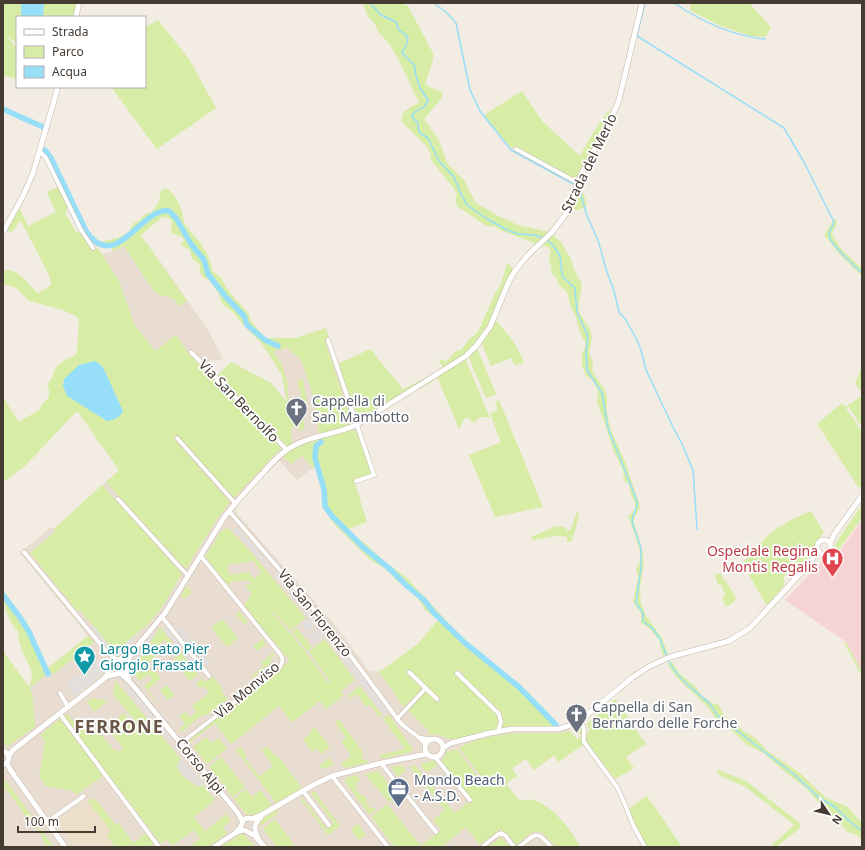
<svg xmlns="http://www.w3.org/2000/svg" width="865" height="850" font-family="'Noto Sans',sans-serif">
  <rect width="100%" height="100%" fill="#f3ece3"/>
  <path fill="#e8ddd0" d="M123,246L157,257L208,330L223,359L206,362L218,375L231,362L271,383L286,403L282,375L267,351L265,338H296L326,328L376,477L355,484L367,522L328,508L325,487L320,463L297,480L279,460L237,505L235,511L336,626L369,671L379,672L403,655L418,644L438,620L521,687L559,726L565,725L581,746L559,762L554,755L534,770L526,759L512,768L517,776L506,784L520,801L532,800L556,815L570,830L580,847H3V651L29,688L48,668L88,636L20,553L51,527L54,529L119,470L188,353L176,335L155,351L134,324L119,281L102,254L113,251Z"/>
  <path fill="#eedfcb" d="M87,800L111,831L107,835L115,847H75L57,821Z"/>
  <path fill="#f6d4d5" d="M862,520V672L846,642L785,600L825,558L831,557L839,552Z"/>
  <path fill="#d7eda6" fill-rule="evenodd" d="M3,3H21V17H17V43L7,36L17,48V79L3,75Z
    M44,3H77L73,17H43Z
    M363,3H401L408,6L433,53V60L425,84C430,89 439,89 443,94L441,99L424,119L439,140L447,163L464,180L475,202L496,215L518,225L549,232L536,244L500,230L494,226L488,227L457,206L455,200L457,194L452,186L431,160L430,153L427,147L402,122C400,110 411,108 419,102L396,55L387,41L380,34L374,23L368,17Z
    M691,3H749L771,27L766,37L750,36L716,24L690,10Z
    M158,20L189,59L216,108L157,149L111,87H145V27Z
    M522,91L542,121L580,156L594,131L608,111H612L576,180L514,146L512,149L484,115Z
    M58,187L68,207L65,213L76,232L81,233L93,251L98,248L119,281L134,324L155,351L176,335L188,353L281,448L234,498L177,435L173,438L230,502L217,519L186,569L106,482L119,470L77,411L25,466L3,482V397L19,422L39,410L42,404L47,400L49,395V390L47,384C54,378 52,375 56,368C60,361 70,358 77,354L79,318L63,310L29,301L16,288L3,284V271C18,266 28,285 38,293L51,285L49,275L21,221L19,222L13,231L10,232L6,230L19,207L28,226L56,212L47,192ZM103,367L123,411L64,379Z
    M166,188C176,193 184,212 184,223C195,238 211,251 212,271L221,278L230,293L249,314L251,321L265,338H296L326,328L329,339L325,341L351,420L347,422L348,426L326,433H319L311,389L302,363L299,358L287,348L274,351L276,358L278,357L279,361H281L289,389L287,390L289,401L302,398L297,381L303,379L308,409L301,411L305,428L300,432V427H291L292,444L288,447L218,375L231,362L271,383L287,402L282,375L269,354L261,343L244,326L233,312L223,305L218,293L209,280C199,277 201,272 199,264L192,259L190,250L181,245L184,239L180,236L173,234L171,231L172,220L168,218L162,217L141,235L187,301L180,306L173,298L160,295L153,290L124,246L113,251L112,246H104L101,242L117,238L128,233L134,223L139,221L145,214L152,212L159,201L161,191Z
    M578,189H582L587,205C582,209 578,211 572,209Z
    M835,218L837,223L832,234L841,249L862,268V276L842,257L824,235Z
    M552,234L561,242L571,259L574,270L582,284L579,303V312L591,331L592,339L589,351L593,363L592,371L606,392L607,397V412L610,428L624,459L639,503L640,507L634,519V523L641,544L644,563L640,589L641,603L646,616L662,638L668,654L663,656L659,640L649,628L641,623V613L633,602L638,577L636,570L640,561V555L639,547L628,516L635,509V502L631,496L629,484L624,481L623,470L613,450L604,421L597,403L598,391L593,381L586,376L582,365V354L586,344L579,331L576,317L572,310L567,292L558,284L556,277C549,273 552,271 551,266C549,260 548,258 551,252C549,247 546,246 541,245Z
    M507,263L510,265L513,270C498,297 492,329 469,351C462,358 451,363 443,368L438,359L447,361L456,351L461,350L470,338L478,332L494,295L501,284Z
    M495,319L514,342L524,362L515,366L511,358L491,366L481,342Z
    M477,348L496,394L486,398L468,356Z
    M370,349L403,389L435,373L366,416L358,418L338,364Z
    M465,358L490,418C476,416 482,417 474,423L470,420L468,417L465,418L459,429L437,377L432,382L406,396Z
    M862,366V393L855,383Z
    M862,396V427L849,407L846,408L862,432V485L859,488L817,424L842,403L845,407Z
    M499,400L543,507L495,517L469,455L501,442L490,414L498,410L495,402Z
    M353,430L357,433L372,474L354,481L367,522L349,529L355,536L365,543L385,562L407,578L466,642L521,687L559,726L501,728L503,720L501,712L464,677L463,673L460,670L456,675L498,715L499,720L497,729L452,740L439,735L426,734L429,731L408,710L426,692L438,703L441,700L409,670L406,673L422,688L404,707L379,672L418,644L438,620L426,611L417,597L396,580L389,571L369,559L334,524L329,517L325,487L320,463L313,468L302,455L291,464L283,456L297,446L304,443Z
    M102,485L182,574L162,607L149,623L120,648H111L80,610L78,612L30,553L55,532L54,529Z
    M862,505V518L838,551L835,546L837,541Z
    M577,511L579,514L575,531L571,542H567V537L556,536L533,540L531,537L556,526L565,527L568,531L571,529Z
    M811,511L824,533L815,544L812,554L800,570L797,568H792L783,578L785,584L767,606L742,563L770,533L791,520Z
    M227,528L231,531L250,551L306,618L291,630L273,612L272,613C293,635 311,658 328,683L330,682L309,652L325,639L355,680L341,691L344,695L326,709L320,701L292,722L279,706L231,744L215,723L189,743L188,741L290,661L244,605L252,594L245,585L252,584L248,580L231,582L228,585L205,557L221,531ZM253,561L262,572L254,579L249,572L229,575L227,565Z
    M720,573L736,597L735,601L726,607L722,597L725,596L721,584L718,585L715,575Z
    M187,586L192,592L184,599L181,596Z
    M3,591L27,623L48,668L88,636L94,642L54,674L50,672L29,688L32,692L35,727L7,747L3,741V651L29,687C37,670 26,663 21,648C19,642 19,636 17,629C8,623 3,601 3,591Z
    M239,611L248,622L245,625L236,614Z
    M222,619L238,638L227,647L211,628Z
    M160,627L173,643L169,646L165,640L158,645L162,651L145,665L150,672L154,669L161,678L148,689L157,702H156L144,686L152,679L149,674L139,681L132,671Z
    M297,628L312,647L307,651L292,632Z
    M262,639L266,644L257,651L253,647Z
    M846,642L862,672V677L844,643Z
    M182,653L198,674L190,681L173,659Z
    M273,653L275,655L270,659L272,662L252,678L251,676L264,666L261,663Z
    M672,662L679,673L696,687L700,694L712,703L719,705L724,715L733,723L745,732L754,737L768,751L801,774L825,797L848,807L862,823V839L855,834L847,832L840,822L818,802L806,788L786,773L765,754L747,745L726,725L715,718L708,707L678,679L667,664Z
    M213,677L223,689L221,691L228,699L208,714L201,716L181,732L179,729L185,723L179,716L185,712L190,717L197,712L192,706L209,693L204,686L200,688L196,683L202,678L205,682Z
    M115,680L181,759L178,763L177,767L183,776L198,787L203,785L215,800L194,817L205,831L226,814L231,820L223,827L227,834L207,847H188L200,839L194,830L172,846L167,839L161,844L64,716L67,714L72,720L92,736L98,731L114,750L121,751L123,748L108,729V725L124,713L133,724L136,722L113,694Z
    M167,685L174,695L168,700L160,690Z
    M360,686L382,715L379,717L371,706L369,705L366,707L358,696L356,694L350,698L348,695Z
    M92,698L108,701L94,712L87,702Z
    M615,699L646,744L626,757L634,768L615,779L587,743C585,737 586,734 590,730L586,724Z
    M389,715L413,749L411,752L381,759L380,755L405,749L383,719Z
    M60,719L103,776L76,795L73,791L46,786L39,777L45,741L40,735Z
    M339,719L362,751V760L367,759V763L344,768L341,764L351,756L341,741L346,738L335,722Z
    M315,727L330,747L321,754L317,748L312,752L303,739L310,734L309,732Z
    M581,727C584,733 580,740 583,746H581L559,762L554,755L534,770L526,759L512,768L517,776L506,784L520,801C524,800 529,799 533,800C553,806 571,829 580,847H556C537,825 537,828 516,845C511,839 507,830 499,830L480,845L466,827L442,847H395L371,817L387,804L421,846L441,830L433,820L445,810L409,766L415,765L455,813L468,802L470,804L473,801L441,761L447,752L457,749L478,777L480,775L459,748C484,734 511,733 539,733C549,733 560,734 570,731L577,739L581,736L576,730Z
    M206,737L212,743L219,738L227,749L207,764L193,747Z
    M267,746L276,757L278,756L302,788L276,803L236,750L241,747L247,756L245,758L259,776L273,766L262,750Z
    M221,757L245,787L233,797L209,767Z
    M329,758L334,765L322,769L319,766Z
    M435,760L438,764L429,772L428,770L426,772L420,764Z
    M401,765L406,771L398,777L391,767Z
    M717,769L746,781L797,821L800,824V828L776,847H770L794,825L761,799L744,786L718,775Z
    M378,771L398,795L389,802L365,774Z
    M356,775L360,780L355,784L357,786L355,791H359V795H364L367,799L366,804L369,805V808H375L376,810L370,815L345,782L346,778Z
    M3,777L39,826L35,829L32,822L24,816L25,815L21,810L22,809C15,803 11,793 4,788Z
    M246,789L252,797L260,790L272,805L257,814L247,815L234,799Z
    M314,791L340,826L328,835L300,799L302,798L327,829L334,823L311,793Z
    M647,796L682,847H646L633,821L629,808Z
    M95,799L116,825L119,823L133,843L146,833L154,844L150,847H115L107,835L111,831L87,800Z
    M276,810L278,813L261,826L258,823L259,821Z
    M275,819L291,840L295,847H277L263,829Z
    M358,824L366,835L359,840L351,830Z
    M40,828L54,847H48L45,844L42,838L43,837L37,831Z
    M243,833L255,847H220Z
    M501,837L510,847H487Z"/>
  <path fill="#e3dfdc" d="M236,527L270,565L267,568L233,529Z
    M277,572L311,612L308,615L273,575Z
    M310,617L316,624L307,632L301,624Z
    M93,625L111,648H120L142,630L124,651L119,654L115,652L111,648L107,647L90,627Z
    M166,626L183,647L179,650L163,629Z
    M181,626L211,664L208,666L177,629Z
    M319,628L325,636L316,643L309,635Z
    M150,633L154,635L135,664L131,661Z
    M331,633L388,710L383,714L326,637Z
    M185,650L202,672L198,674L182,653Z
    M96,661L104,672L75,696L66,685Z
    M127,683L171,737L168,739L124,685Z
    M181,759L203,785L198,786L184,776L178,767Z"/>
  <path fill="#97def8" d="M21,3H44L43,17H21Z
    M95,361L103,367L123,411C119,418 115,420 107,421L67,396L63,386L64,379L79,365Z"/>
  <g fill="none" stroke-linecap="round" stroke-linejoin="round">
    <path stroke="#97def8" stroke-width="1.5" d="M370,3L381,15L396,22L399,30L405,34L408,38L407,43L402,53L415,66V72L420,88L428,100C425,112 414,107 412,117L418,123V128L420,133L428,138L439,161L454,177L460,192L467,205L487,219L507,230L518,234L534,235L543,238
      M434,3L447,13L456,23L470,90L480,111L511,150L573,184
      M645,3L637,36L784,128L805,164L834,222C833,226 830,230 829,234C828,243 855,266 862,273
      M674,3C701,21 732,36 765,39
      M579,188L587,216L598,240L606,269L614,291L619,312L626,320L636,338L641,350L646,370L673,427L682,444L693,470L697,529
      M547,240L553,245L560,256L562,274L564,278L575,288L577,312L588,336L586,352L587,370L602,393L608,428L637,501C638,509 632,514 632,522L641,548V568L636,603L643,613V621L652,628L660,639L667,657
      M668,660C678,679 694,690 709,703C713,707 714,712 718,716L796,776L817,796L836,808L849,821L862,831"/>
    <path stroke="#97def8" stroke-width="5.5" d="M3,109L43,127
      M45,150L51,158L86,231C115,275 142,206 169,211L176,218L191,244L204,260L208,274L225,296L244,316L247,325L265,340L278,346
      M321,442L316,446L315,458L324,489L325,506L331,515L364,548L390,569L406,585L424,600L434,613L465,643L519,687L556,725
      M3,595L19,616L29,632L48,674"/>
    <defs>
      <path id="minor" d="M516,149L578,183
        M40,152L46,158L81,230L93,248
        M328,340L374,475L356,481
        M191,352L287,450
        M177,438L235,503
        M118,499L188,576
        M229,511L330,628L399,721C406,730 418,734 425,744
        M24,552L106,651L116,659
        M162,617L209,676
        M409,672L437,699
        M457,673L499,714L501,722L498,731
        M60,693L68,707
        M60,714L159,847
        M397,719L426,688
        M581,721C587,732 582,732 584,742L617,787L624,802L633,825L645,847
        M421,738L429,739
        M181,743L279,668C283,663 284,659 280,654L200,555
        M435,757L470,800
        M381,763L436,832
        M332,776L388,847
        M303,791L329,825
        M47,822L84,796
        M482,847L497,835L501,833L505,835L514,847
        M519,847C536,834 536,829 551,847"/>
      <path id="tertiary" d="M76,17L79,3
        M3,232L23,196L33,173L58,87
        M817 547a7 7 0 1 1 14 0a7 7 0 1 1-14 0Z
        M830,543L835,533L862,496
        M124,662C127,667 126,673 129,679
        M126,664L133,651L165,613L225,516C236,502 248,489 260,476C271,464 282,451 297,444C315,435 337,434 356,425L466,356L476,346L490,327L509,281L515,271L527,256L553,231L568,211L581,175L610,121L619,100L642,3
        M121,674L131,683L238,813L242,821
        M105,677L112,675L122,673
        M425 748a9 9 0 1 1 18 0a9 9 0 1 1-18 0Z
        M443,748L451,743L490,733L512,729H559L577,723L633,677L650,666L670,657L729,641L750,628L811,562L818,549
        M3,751L8,754C10,759 8,763 3,765
        M9,756L13,750L105,678L110,669C109,657 117,661 123,658C125,658 128,655 129,654
        M7,762L9,768L65,847
        M235,833L240,828L244,819L249,818L252,819L263,814L315,784L332,776L381,763L427,754
        M258,838C254,829 253,824 261,817
        M214,847L235,833L244,830L254,835L265,847"/>
    </defs>
    <use href="#minor" stroke="#c3b5a7" stroke-width="5"/>
    <use href="#tertiary" stroke="#c3b5a7" stroke-width="6"/>
    <use href="#minor" stroke="#fff" stroke-width="4"/>
    <use href="#tertiary" stroke="#fff" stroke-width="5"/>
  </g>
  <defs>
    <symbol id="church-pin" viewBox="-11 -11 22 30"><path d="M0 17L-7.5 6A9.5 9.5 0 1 1 7.5 6Z" fill="#6b7280" stroke="#fff"/><path d="M-1.2-6h2.4v3.5h3.3v2.4h-3.3V6h-2.4V-.1h-3.3v-2.4h3.3Z" fill="#fff"/></symbol>
    <symbol id="hospital-pin" viewBox="-11 -11 22 30"><path d="M0 17L-7.5 6A9.5 9.5 0 1 1 7.5 6Z" fill="#e0444e" stroke="#fff"/><path d="M-5-5h3v3.5h4V-5h3V5h-3V1.5h-4V5h-3Z" fill="#fff"/></symbol>
    <symbol id="sight-pin" viewBox="-11 -11 22 30"><path d="M0 17L-7.5 6A9.5 9.5 0 1 1 7.5 6Z" fill="#0f9aa8" stroke="#fff"/><path d="M0-6L1.8-2.2L6-1.7L2.9 1.2L3.7 5.4L0 3.3L-3.7 5.4L-2.9 1.2L-6-1.7L-1.8-2.2Z" fill="#fff"/></symbol>
    <symbol id="office-pin" viewBox="-11 -11 22 30"><path d="M0 17L-7.5 6A9.5 9.5 0 1 1 7.5 6Z" fill="#5c6f8a" stroke="#fff"/><path d="M-6-3h4V-5.5h4V-3h4V5H-6ZM-1-4.5V-3h2v-1.5ZM-6 0V1H6V0Z" fill="#fff"/></symbol>
  </defs>
  <g fill-rule="evenodd">
    <use href="#church-pin" x="284" y="396" width="25" height="34"/>
    <use href="#hospital-pin" x="820" y="546" width="25" height="34"/>
    <use href="#sight-pin" x="72" y="644" width="25" height="34"/>
    <use href="#church-pin" x="564" y="702" width="25" height="34"/>
    <use href="#office-pin" x="386" y="776" width="25" height="34"/>
  </g>
  <g text-anchor="middle" stroke-width="3.5" stroke-linejoin="round" paint-order="stroke">
    <g font-size="14" fill="#463b32" stroke="#fff">
      <text transform="translate(589 163) rotate(-64)" y="5">Strada del Merlo</text>
      <text transform="translate(239 401) rotate(46)" y="5">Via San Bernolfo</text>
      <text transform="translate(315 613) rotate(51)" y="5">Via San Fiorenzo</text>
      <text transform="translate(247 690) rotate(-40)" y="5">Via Monviso</text>
      <text transform="translate(200 766) rotate(51)" y="5">Corso Alpi</text>
    </g>
    <g font-size="14" fill="#5b616d" stroke="#fff" text-anchor="start">
      <text x="312" y="406">Cappella di<tspan x="312" dy="16">San Mambotto</tspan></text>
      <text x="592" y="712">Cappella di San<tspan x="592" dy="16">Bernardo delle Forche</tspan></text>
    </g>
    <g font-size="14" fill="#be3a42" stroke="#fff" text-anchor="end">
      <text x="818" y="556">Ospedale Regina<tspan x="818" dy="16">Montis Regalis</tspan></text>
    </g>
    <g font-size="14" fill="#0d838f" stroke="#fff" text-anchor="start">
      <text x="100" y="654">Largo Beato Pier<tspan x="100" dy="16">Giorgio Frassati</tspan></text>
    </g>
    <g font-size="14" fill="#4e5e75" stroke="#fff" text-anchor="start">
      <text x="414" y="785">Mondo Beach<tspan x="414" dy="16">- A.S.D.</tspan></text>
    </g>
    <g font-size="18" font-weight="bold" letter-spacing="1" fill="#6a5748" stroke="#fff">
      <text x="119" y="733">FERRONE</text>
    </g>
  </g>
  <rect width="865" height="850" fill="none" stroke="#463b32" stroke-width="8"/>
  <rect x="16" y="16" width="130" height="72" fill="#ffffff" stroke="#b5b1ad"/>
  <rect x="24" y="29" width="20" height="6" fill="#ffffff" stroke="#b5b1ad"/>
  <text x="52" y="36" font-size="12" fill="#463b32">Strada</text>
  <rect x="24" y="46" width="20" height="12" fill="#d7eda6" stroke="#b5b1ad"/>
  <text x="52" y="56" font-size="12" fill="#463b32">Parco</text>
  <rect x="24" y="66" width="20" height="12" fill="#97def8" stroke="#b5b1ad"/>
  <text x="52" y="76" font-size="12" fill="#463b32">Acqua</text>
  <g transform="translate(829 814) rotate(125)" stroke="#ffffff" stroke-width="3" paint-order="stroke">
  <path d="M0-3L7 15L0 10L-7 15Z" fill="#463b32"/>
  <text y="-6" font-size="11" font-weight="bold" text-anchor="middle" fill="#463b32">N</text>
  </g>
  <path d="M18 826v6h77v-6" fill="none" stroke="#463b32" stroke-width="2"/>
  <text x="24" y="826" font-size="12" fill="#463b32" stroke="#ffffff" stroke-width="3" paint-order="stroke">100 m</text>
</svg>
